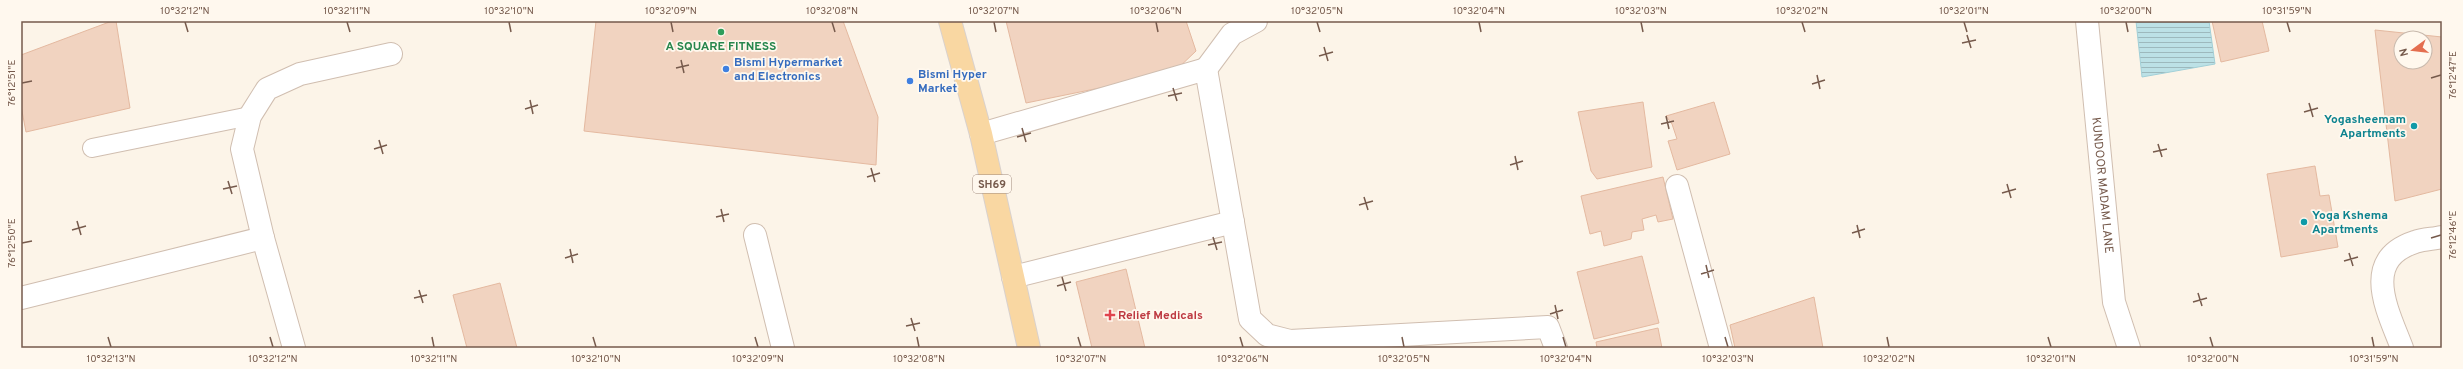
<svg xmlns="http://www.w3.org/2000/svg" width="2463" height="369" font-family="Overpass,sans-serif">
  <defs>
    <pattern id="water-rules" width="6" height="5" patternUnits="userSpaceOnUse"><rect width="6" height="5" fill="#bce1e6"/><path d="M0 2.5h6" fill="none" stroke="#9db9bd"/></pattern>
  </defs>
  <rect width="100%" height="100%" fill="#fcf4e8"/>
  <path fill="url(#water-rules)" stroke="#a2d0d8" d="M2136,21H2209L2215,64L2142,77Z"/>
  <path fill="#f1d3c0" stroke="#e4b9a0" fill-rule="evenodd" d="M112,21H116L130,108L26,132L21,106V55Z
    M596,21H843L878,117L876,165L584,131Z
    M1006,21H1186L1196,51L1173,73L1026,103Z
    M2212,21H2262L2269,51L2221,62Z
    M2375,30L2442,37V189L2395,201ZM2401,38H2425V62H2401Z
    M1643,102L1652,167L1597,179L1591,171L1578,112Z
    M1714,102L1730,154L1677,170L1668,141L1677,139L1672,124L1666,116Z
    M2315,166L2320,196L2329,195L2338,247L2281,257L2267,174Z
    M1663,177L1673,219L1658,222L1656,215L1642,219L1644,230L1632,232L1631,239L1604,246L1601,231L1590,234L1581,196Z
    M1642,256L1659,323L1594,339L1577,272Z
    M1126,269L1145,348H1092L1076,282Z
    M500,283L517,348H467L453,295Z
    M1814,297L1823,348H1735L1730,325Z
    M1658,328L1662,348H1597L1596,342Z"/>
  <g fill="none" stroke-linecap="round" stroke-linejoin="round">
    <defs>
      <path id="lane" d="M92,148L250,116"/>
      <g id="street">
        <path id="s1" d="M2087,21L2114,302L2129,348"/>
        <path d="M1206,69L1232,34L1256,21"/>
        <path d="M981,134L1206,69L1250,319L1267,335L1290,341L1548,327L1556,348"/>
        <path d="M1677,186L1721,348"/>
        <path d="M755,235L783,348"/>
        <path d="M1013,277L1233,222"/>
        <path d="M21,298L263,238"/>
        <path d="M294,348L263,238L242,149L250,116L267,89L300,74L391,54"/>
        <path d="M2402,348C2388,311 2360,260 2415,242C2423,239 2433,239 2442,237"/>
      </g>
      <path id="primary" d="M950,21L981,134L1029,348"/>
    </defs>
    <use href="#lane" stroke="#d0beb0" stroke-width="20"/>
    <use href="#street" stroke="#d0beb0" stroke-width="24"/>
    <use href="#primary" stroke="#d9d1cd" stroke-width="24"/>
    <use href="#lane" stroke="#fff" stroke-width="18"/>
    <use href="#street" stroke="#fff" stroke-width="22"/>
    <use href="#primary" stroke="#f9d7a2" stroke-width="22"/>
  </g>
  <path fill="none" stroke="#765a4c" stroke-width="1.5" d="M185,22L188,32M347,22L350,32M509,22L511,32M671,22L673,32M832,22L835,32M994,22L996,32M1156,22L1158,32M1317,22L1320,32M1479,22L1481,32M1641,22L1643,32M1802,22L1805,32M1964,22L1967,32M2126,22L2128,32M2287,22L2290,32M1967,35L1971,48M1962,43L1976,40M1324,47L1328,61M1319,56L1333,52M681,60L684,73M676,68L689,65M1817,75L1820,89M2431,78L2441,75M22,83L32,81M1812,84L1825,80M1173,88L1177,101M1168,96L1182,93M530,100L533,114M2309,103L2313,117M525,109L538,105M2304,112L2318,108M1666,116L1669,129M1661,124L1674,121M1022,128L1026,142M1017,137L1031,133M379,140L383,154M2158,144L2162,157M374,149L387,145M2153,152L2167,149M1515,156L1518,170M1510,165L1523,161M871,168L875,182M867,177L880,173M228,181L232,194M2007,184L2011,198M223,189L237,186M2002,193L2016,189M1364,197L1368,210M1359,205L1373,201M721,209L724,222M716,217L729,214M77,221L81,235M1857,225L1860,238M72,230L86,226M1852,233L1865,229M1213,237L1217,250M2431,238L2441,235M22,243L32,241M1208,245L1222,242M570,249L573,263M2349,253L2353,266M565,258L578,254M2344,261L2358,257M1706,265L1709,278M1701,274L1714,270M1062,277L1066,291M1057,286L1071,282M419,290L423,303M2198,293L2202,306M414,298L427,295M2193,302L2207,298M1555,305L1558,319M1550,314L1563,310M911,318L915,331M906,326L920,323M108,337L111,347M270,337L273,347M432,337L434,347M593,337L596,347M755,337L758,347M917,337L919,347M1078,337L1081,347M1240,337L1243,347M1402,337L1404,347M1563,337L1566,347M1725,337L1728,347M1887,337L1889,347M2048,337L2051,347M2210,337L2213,347M2372,337L2374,347"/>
  <circle fill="#2e9e5b" stroke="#fff8ee" stroke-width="1.5" cx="721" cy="32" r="4"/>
  <g fill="#3f7fe0" stroke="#fff8ee" stroke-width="1.5">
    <circle cx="726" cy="69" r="4"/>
    <circle cx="910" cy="81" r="4"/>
  </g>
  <g fill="#0f9aa8" stroke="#fff8ee" stroke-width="1.5">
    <circle cx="2414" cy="126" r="4"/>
    <circle cx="2304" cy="222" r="4"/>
  </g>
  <path fill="#e0444e" stroke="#fff8ee" stroke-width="1.5" d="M1108 309h4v4h4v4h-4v4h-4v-4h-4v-4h4z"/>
  <g text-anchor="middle" stroke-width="3.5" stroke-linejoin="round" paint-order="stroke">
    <rect fill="#fff8ee" stroke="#9f897d" stroke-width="1" x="973" y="175" width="38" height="18" rx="3"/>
    <g font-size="11" font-weight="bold" fill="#765a4c">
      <text x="992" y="188">SH69</text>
    </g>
    <g font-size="12" font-weight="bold" fill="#27864d" stroke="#fff8ee">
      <text x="721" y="50">A SQUARE FITNESS</text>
    </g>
    <g font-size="12" font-weight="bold" fill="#366cbe" stroke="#fff8ee" text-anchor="start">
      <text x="734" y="66">Bismi Hypermarket<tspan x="734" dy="14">and Electronics</tspan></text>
      <text x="918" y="78">Bismi Hyper<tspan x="918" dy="14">Market</tspan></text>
    </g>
    <g font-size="12" font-weight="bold" fill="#0d838f" stroke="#fff8ee" text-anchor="end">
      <text x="2406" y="123">Yogasheemam<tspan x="2406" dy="14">Apartments</tspan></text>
      <text x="2312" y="219" text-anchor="start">Yoga Kshema<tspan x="2312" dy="14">Apartments</tspan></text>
    </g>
    <g font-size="12" fill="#765a4c" stroke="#fff8ee">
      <text dy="4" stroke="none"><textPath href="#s1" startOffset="165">KUNDOOR MADAM LANE</textPath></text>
    </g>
    <g font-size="12" font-weight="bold" fill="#be3a42" stroke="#fff8ee" text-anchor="start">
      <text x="1118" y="319">Relief Medicals</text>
    </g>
  </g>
  <rect width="2463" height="369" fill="none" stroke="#fff8ee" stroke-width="44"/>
  <g transform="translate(2413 50) rotate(255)"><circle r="19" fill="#fff8ee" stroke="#c8b9ad"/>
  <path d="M0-3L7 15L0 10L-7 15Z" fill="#e46e4f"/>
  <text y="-6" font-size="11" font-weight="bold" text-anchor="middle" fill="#765a4c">N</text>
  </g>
  <rect x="22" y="22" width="2419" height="325" fill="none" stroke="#765a4c" stroke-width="1.5"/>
  <g font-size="10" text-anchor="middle" fill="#765a4c">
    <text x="185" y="14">10°32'12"N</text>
    <text x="347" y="14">10°32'11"N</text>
    <text x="509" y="14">10°32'10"N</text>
    <text x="671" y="14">10°32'09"N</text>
    <text x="832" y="14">10°32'08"N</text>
    <text x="994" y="14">10°32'07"N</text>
    <text x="1156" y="14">10°32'06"N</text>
    <text x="1317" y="14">10°32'05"N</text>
    <text x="1479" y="14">10°32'04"N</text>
    <text x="1641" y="14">10°32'03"N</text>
    <text x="1802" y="14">10°32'02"N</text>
    <text x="1964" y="14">10°32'01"N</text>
    <text x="2126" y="14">10°32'00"N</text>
    <text x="2287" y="14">10°31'59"N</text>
    <text transform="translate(2452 75) rotate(-90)" y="4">76°12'47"E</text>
    <text transform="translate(11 83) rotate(-90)" y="4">76°12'51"E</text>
    <text transform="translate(2452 235) rotate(-90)" y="4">76°12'46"E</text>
    <text transform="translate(11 243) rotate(-90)" y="4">76°12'50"E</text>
    <text x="111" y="362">10°32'13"N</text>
    <text x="273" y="362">10°32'12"N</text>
    <text x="434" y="362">10°32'11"N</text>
    <text x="596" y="362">10°32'10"N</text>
    <text x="758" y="362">10°32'09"N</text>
    <text x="919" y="362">10°32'08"N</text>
    <text x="1081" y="362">10°32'07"N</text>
    <text x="1243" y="362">10°32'06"N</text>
    <text x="1404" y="362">10°32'05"N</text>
    <text x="1566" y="362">10°32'04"N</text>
    <text x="1728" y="362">10°32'03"N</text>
    <text x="1889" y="362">10°32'02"N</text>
    <text x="2051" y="362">10°32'01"N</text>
    <text x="2213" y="362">10°32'00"N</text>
    <text x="2374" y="362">10°31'59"N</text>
  </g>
</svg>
